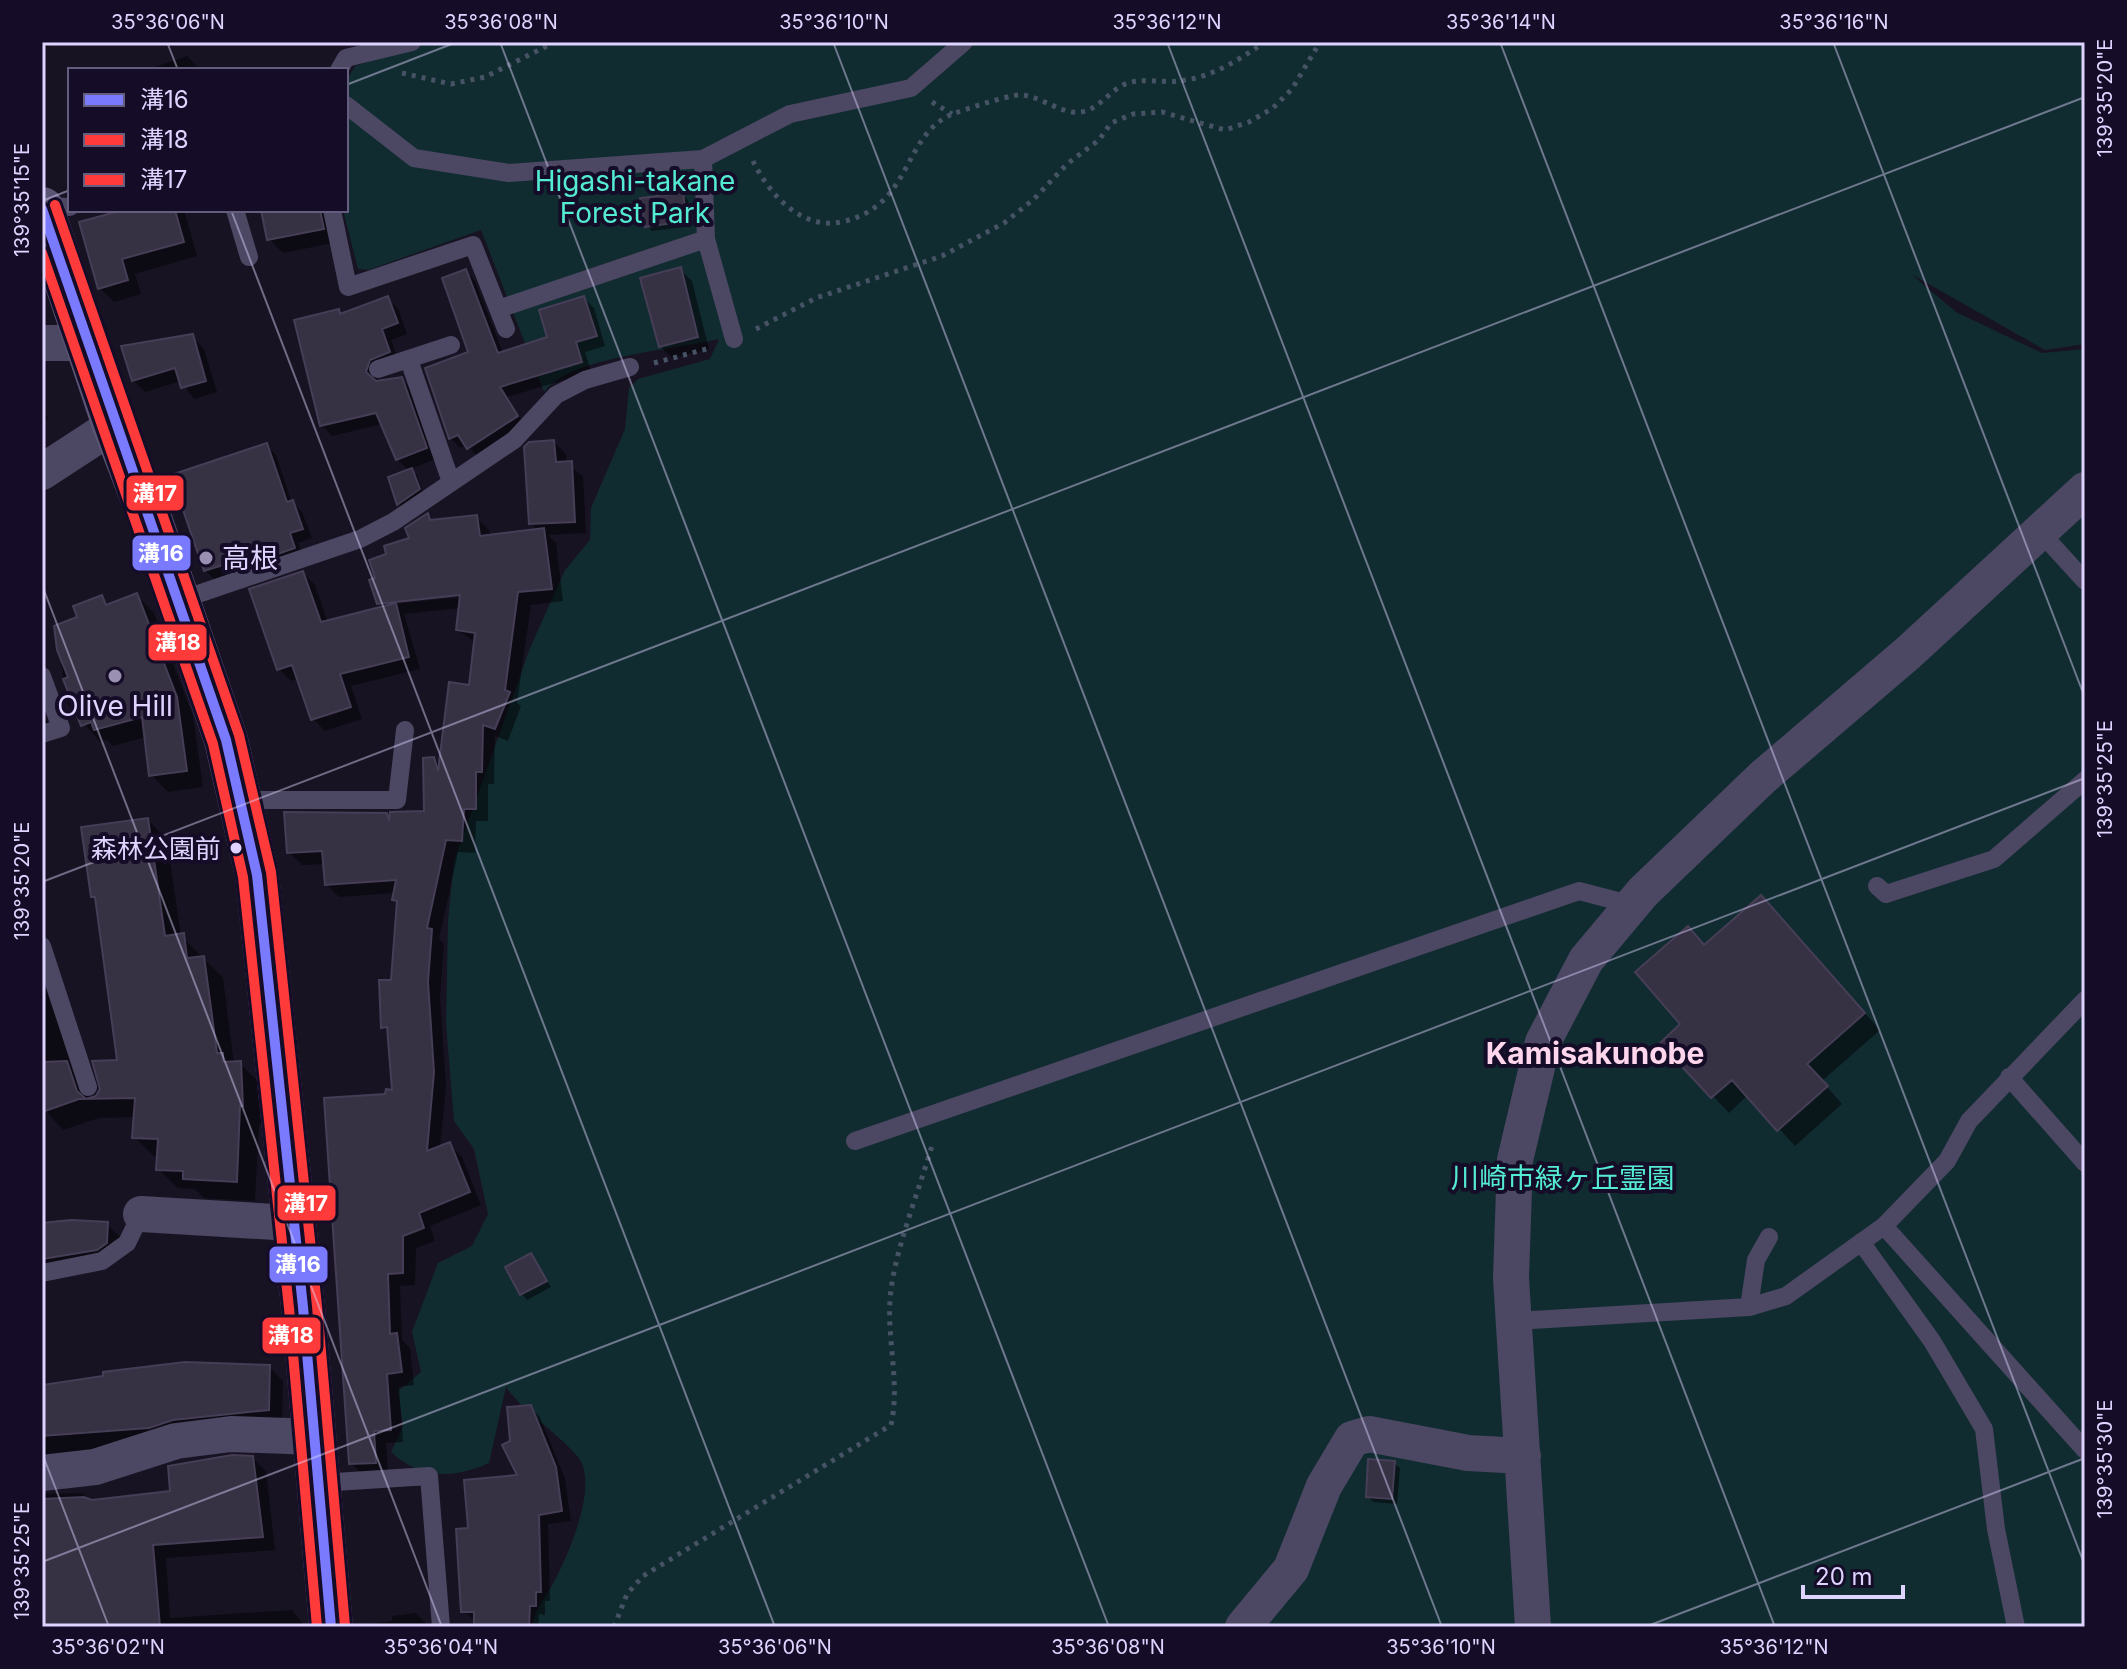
<svg xmlns="http://www.w3.org/2000/svg" width="2127" height="1669" font-family="Inter,'Noto Sans JP',sans-serif">
  <rect width="100%" height="100%" fill="#181322"/>
  <path fill="#112c31" d="M431,42H2085V344L2045,350L1911,274L1956,312L2042,353L2085,349V1627H532C535,1607 547,1596 556,1578C570,1551 600,1481 577,1456C555,1430 526,1415 506,1387L489,1463C454,1479 420,1479 391,1452L403,1426L398,1391L421,1372L412,1332L438,1263L472,1246L488,1214L474,1149L454,1121L446,1024L448,920L454,861L530,648L565,570L590,540L591,508L625,429L629,388L638,379L710,359L719,339C676,350 570,356 544,392L481,230L368,270L358,269L343,210L346,81L355,66Z"/>
  <path fill="#0007" fill-rule="evenodd" d="M42,42H54V44L42,49Z
    M187,56L201,70H146Z
    M683,195L688,200L692,226L652,231L647,226Z
    M130,210H184L197,256L135,274L141,294L114,302L100,288Z
    M263,210H326L333,243L283,253L269,239Z
    M680,269L692,281L709,349L672,358L660,346Z
    M466,272L475,281L503,353L549,338L584,298L594,308L605,346L585,352L591,372L507,397L526,427L478,457L467,445L460,448L451,438L471,353Z
    M387,298L398,309L407,334L391,340L399,363L380,371L376,383L401,379L412,390L436,459L411,469L417,475L424,495L404,509L399,504L409,471L397,459L382,424L332,436L322,425L339,311L343,315Z
    M192,336L204,349L217,392L194,399L181,381L145,392L133,380Z
    M42,408L48,418L42,422Z
    M554,442L566,454L567,464L583,476L586,533L548,535L556,543L563,601L531,605L517,703L521,706L508,741L495,736L494,784H488V821H476L475,853L458,852L439,939L444,944L440,996L446,1086L440,1148L449,1144L462,1157L481,1205L430,1226L435,1241L416,1248L415,1285L400,1286L402,1340L410,1348L414,1385L399,1387L403,1442L386,1443L388,1475L364,1476L351,1463L387,1096L394,1092L390,1033L383,1027L392,981L398,904L394,900L395,893L339,897L326,884L325,864L302,865L289,852L386,815L391,821L426,813L434,759L441,766L470,687L476,643L458,630L461,608L404,614L420,669L351,686L362,719L325,731L313,719L299,678L291,681L279,669L303,573L315,585L328,623L384,608L379,603L378,580L388,556L412,539L427,516L434,522L476,517L489,530L490,537L538,531L531,523ZM470,592L471,596L384,605V601Z
    M266,446L276,455L291,501L302,512L312,538L298,543L304,558L215,580L205,570Z
    M137,596L154,613L193,716L203,787L168,792L151,775L146,737L113,746L107,740L100,742L67,703L56,628L80,618L102,597L110,606Z
    M42,706L51,733L42,736Z
    M148,820L167,840L181,936L223,978L234,1064H240L260,1083L262,1124L259,1125L255,1201L204,1198L195,1189L178,1188L158,1169L159,1156H154L134,1137L136,1117L99,1118L63,1130L42,1107V978L74,1072L86,1083L91,1099L98,1097L119,1062L98,901L93,896Z
    M1777,914L1880,1030L1822,1081L1842,1104L1795,1146L1748,1095L1729,1113L1663,1043L1683,1025L1705,946Z
    M42,1224H107L121,1238L119,1257L42,1274Z
    M531,1255L551,1287L527,1300L522,1294Z
    M269,1367L283,1381L282,1423L42,1473V1386Z
    M530,1407L540,1417L565,1479L571,1521L548,1524L550,1601H545V1615L539,1614L538,1627H476V1621L463,1611L471,1530L520,1477L512,1443Z
    M252,1458L266,1471L275,1550L166,1558L170,1618L292,1610L305,1627H42V1494L83,1493L92,1502L172,1493L170,1467Z
    M1394,1463L1400,1468L1397,1504L1373,1502L1368,1496Z
    M416,1613L429,1627H372V1624L392,1621V1616Z"/>
  <path fill="#373144" stroke="#453e56" stroke-width="2" d="M683,193L687,221L645,227L640,198Z
    M123,210H175L184,242L122,259L128,280L98,289L79,222Z
    M261,210H320L324,229L267,240Z
    M681,267L698,337L659,347L640,278Z
    M466,269L498,353L547,337L539,310L584,296L597,336L576,342L582,362L500,387L518,416L467,449L458,435L449,439L425,368L468,352L442,278Z
    M388,296L398,323L382,329L390,352L370,360L366,372L376,381L402,377L427,448L396,460L376,413L320,426L294,320L339,309L340,314Z
    M193,334L206,381L181,388L175,368L132,381L121,346Z
    M554,440L556,462L572,461L575,522L529,524L524,447L529,442Z
    M267,443L287,502L293,500L303,529L290,533L295,548L241,567L239,560L204,571L171,475Z
    M412,468L420,489L397,505L388,477Z
    M428,513L430,520L477,515L480,536L544,528L552,589L518,592L505,690L510,692L495,729L483,725L482,772H476V809H464L462,841L446,840L427,928L432,929L428,982L434,1072L427,1151L450,1142L470,1192L419,1213L424,1228L403,1236V1273L388,1274L390,1334L397,1333L402,1372L387,1374L391,1430L374,1431L376,1463L349,1464L324,1098L385,1094L386,1089L392,1090L387,1027L381,1028L379,980H391L397,901L392,900L396,880L325,885L322,851L287,853L284,812L387,813L389,821L390,812L424,811L423,758L434,757L438,771L449,682L469,685L475,633L456,630L460,595L377,604L369,580L375,578L369,560L386,554L384,546L409,538L405,528Z
    M303,571L321,622L396,603L409,657L340,674L351,707L311,720L292,665L277,670L249,589Z
    M137,593L177,697L187,771L149,776L142,717L94,730L91,722L81,726L63,679L68,677L57,650L54,626L77,617L73,606L102,595L106,605Z
    M148,818L165,936L184,933L187,958L204,956L217,1053H223V1062L241,1061L243,1106H240L237,1182L183,1179V1171L156,1170L158,1139L132,1138L135,1098L79,1099L42,1112V1062L67,1061L77,1091L86,1099L96,1096L100,1089L92,1061L117,1060L95,897H91L81,827Z
    M1761,895L1865,1013L1807,1064L1828,1086L1777,1131L1732,1080L1711,1098L1660,1043L1680,1024L1635,972L1688,926L1704,945Z
    M71,1220L108,1222L107,1243L97,1250L42,1259V1223Z
    M531,1253L547,1281L520,1295L505,1267Z
    M185,1362L270,1365L269,1410L173,1420L149,1428L42,1436V1385L103,1376V1372Z
    M531,1405L556,1467L562,1511L539,1515L541,1592H536V1606H530L529,1627H474V1612H461L456,1529L468,1528L464,1480L517,1475L502,1445L510,1441L507,1407Z
    M232,1455L253,1456L263,1537L153,1545L160,1627H42V1499L84,1497L92,1500L170,1491L168,1466Z
    M1368,1459L1395,1461L1392,1499L1366,1497Z"/>
  <g fill="none" stroke-linecap="round" stroke-linejoin="round">
    <path stroke="#465364" stroke-width="5" stroke-dasharray="4 6" stroke-linecap="butt" d="M402,73L451,84L485,77L555,42
      M932,102L952,114
      M753,161C769,194 801,230 841,222C912,207 901,139 950,115C959,111 1009,95 1019,95C1037,95 1054,109 1072,112C1096,115 1104,95 1123,85C1138,77 1161,83 1178,81C1211,78 1237,61 1265,42
      M756,329L816,298L942,256L1004,223L1034,199L1067,164L1099,140L1111,123L1133,114L1162,112L1225,130L1249,122L1273,108L1292,89L1320,42
      M654,363L710,348
      M614,1627L627,1594L643,1576L891,1425C901,1381 885,1335 891,1290C896,1247 921,1185 933,1142"/>
    <path stroke="#4c4763" stroke-width="18" d="M339,70L346,58L412,42
      M346,105L414,158L509,173L703,159L790,114L911,88L964,42
      M703,159L706,239L734,339
      M42,206L70,207
      M235,210L249,257
      M332,210L348,287L473,245L506,329
      M498,309L706,239
      M409,360L451,482
      M378,369L451,345
      M2041,533L2085,581
      M181,605L198,594L360,539L393,522L514,440L556,395L585,380L630,367
      M42,676L61,728L42,734
      M240,800H397L405,730
      M1877,886L1886,894L1994,859L2085,780
      M42,946L88,1087
      M2009,1077L2085,1163
      M855,1141L1579,891L1633,905
      M1884,1226L2085,1450
      M1861,1242L1932,1341L1984,1429L1996,1529L2016,1627
      M42,1273L102,1261L127,1243L141,1214
      M1749,1307L1756,1260L1769,1237
      M1516,1321L1749,1307L1786,1296L1884,1226L1947,1161L1969,1121L2085,1000
      M319,1483L429,1476L441,1627"/>
    <path stroke="#4c4763" stroke-width="36" d="M42,343H89
      M42,472L114,425
      M141,1214L292,1223
      M42,1473L95,1467L176,1441L231,1434L316,1437
      M1243,1627L1291,1569L1324,1486L1352,1439L1369,1434L1468,1453L1523,1456
      M1533,1627L1511,1278L1515,1160L1543,1042L1586,960L1643,892L1763,777L1908,653L2085,490"/>
    <path stroke="#5a5475" stroke-width="44" d="M42,209L114,425L147,510L226,740L257,875L303,1307L331,1627"/>
    <defs>
      <path id="bus-1" d="M42,209L226,740L257,875L303,1307L331,1627"/>
      <path id="bus-2" d="M42,253L213,744L243,877L289,1308L317,1627"/>
      <path id="bus-3" d="M55,205L239,735L271,872L317,1306L345,1626"/>
    </defs>
    <use href="#bus-1" stroke="#150d28" stroke-width="16"/>
    <use href="#bus-2" stroke="#150d28" stroke-width="16"/>
    <use href="#bus-3" stroke="#150d28" stroke-width="16"/>
    <use href="#bus-1" stroke="#7a7aff" stroke-width="10"/>
    <use href="#bus-2" stroke="#ff3a3a" stroke-width="10"/>
    <use href="#bus-3" stroke="#ff3a3a" stroke-width="10"/>
  </g>
  <path fill="none" stroke="#ded4ff" stroke-width="2" stroke-opacity="0.45" d="M167,42L178,70M500,42L1109,1627M833,42L1442,1627M1167,42L1775,1627M1500,42L2085,1566M1833,42L2085,698M346,85L457,42M42,201L70,190M231,210L775,1627M42,585L442,1627M42,882L2085,97M42,1453L109,1627M42,1562L2085,778M1645,1627L2085,1458"/>
  <g fill="#9990b2" stroke="#150d28" stroke-width="3">
    <circle cx="206" cy="558" r="8"/>
    <circle cx="115" cy="676" r="8"/>
  </g>
  <circle fill="#ded4ff" stroke="#150d28" stroke-width="3" cx="236" cy="848" r="7"/>
  <g text-anchor="middle" stroke-width="8" stroke-linejoin="round" paint-order="stroke">
    <g font-size="26" fill="#ded4ff" stroke="#150d28" text-anchor="end">
      <text x="221" y="858">森林公園前</text>
    </g>
    <g font-size="28" fill="#54ebd5" stroke="#150d28">
      <text x="635" y="191">Higashi-takane<tspan x="635" dy="32">Forest Park</tspan></text>
      <text x="1563" y="1188">川崎市緑ヶ丘霊園</text>
    </g>
    <g font-size="28" fill="#ded4ff" stroke="#150d28" text-anchor="start">
      <text x="222" y="568">高根</text>
      <text x="115" y="716" text-anchor="middle">Olive Hill</text>
    </g>
    <g font-size="30" font-weight="bold" fill="#ffd6ec" stroke="#150d28">
      <text x="1595" y="1064">Kamisakunobe</text>
    </g>
  </g>
  <g stroke="#150d28" stroke-width="3">
    <rect x="125" y="474" width="60" height="38" rx="8" fill="#ff3a3a"/>
    <rect x="131" y="534" width="61" height="38" rx="8" fill="#7a7aff"/>
    <rect x="147" y="623" width="61" height="39" rx="8" fill="#ff3a3a"/>
    <rect x="276" y="1184" width="61" height="38" rx="8" fill="#ff3a3a"/>
    <rect x="268" y="1245" width="61" height="39" rx="8" fill="#7a7aff"/>
    <rect x="261" y="1316" width="61" height="39" rx="8" fill="#ff3a3a"/>
  </g>
  <g font-size="22" text-anchor="middle" font-weight="bold" fill="#fff">
    <text x="155" y="501">溝17</text>
    <text x="161" y="561">溝16</text>
    <text x="178" y="650">溝18</text>
    <text x="306" y="1211">溝17</text>
    <text x="298" y="1272">溝16</text>
    <text x="291" y="1343">溝18</text>
  </g>
  <rect width="2127" height="1669" fill="none" stroke="#150d28" stroke-width="88"/>
  <rect x="68" y="68" width="280" height="144" fill="#150d28" stroke="#655d7e" stroke-width="2"/>
  <rect x="84" y="94" width="40" height="12" fill="#7a7aff" stroke="#655d7e" stroke-width="2"/>
  <text x="140" y="108" font-size="24" fill="#ded4ff">溝16</text>
  <rect x="84" y="134" width="40" height="12" fill="#ff3a3a" stroke="#655d7e" stroke-width="2"/>
  <text x="140" y="148" font-size="24" fill="#ded4ff">溝18</text>
  <rect x="84" y="174" width="40" height="12" fill="#ff3a3a" stroke="#655d7e" stroke-width="2"/>
  <text x="140" y="188" font-size="24" fill="#ded4ff">溝17</text>
  <path d="M1803 1585v12h100v-12" fill="none" stroke="#ded4ff" stroke-width="4"/>
  <text x="1815" y="1585" font-size="24" fill="#ded4ff" stroke="#150d28" stroke-width="6" paint-order="stroke">20 m</text>
  <rect x="44" y="44" width="2039" height="1581" fill="none" stroke="#ded4ff" stroke-width="3"/>
  <g font-size="20" text-anchor="middle" fill="#ded4ff">
    <text x="168" y="29">35°36'06"N</text>
    <text x="501" y="29">35°36'08"N</text>
    <text x="834" y="29">35°36'10"N</text>
    <text x="1167" y="29">35°36'12"N</text>
    <text x="1501" y="29">35°36'14"N</text>
    <text x="1834" y="29">35°36'16"N</text>
    <text transform="translate(2105 98) rotate(-90)" y="7">139°35'20"E</text>
    <text transform="translate(22 200) rotate(-90)" y="7">139°35'15"E</text>
    <text transform="translate(2105 779) rotate(-90)" y="7">139°35'25"E</text>
    <text transform="translate(22 881) rotate(-90)" y="7">139°35'20"E</text>
    <text transform="translate(2105 1459) rotate(-90)" y="7">139°35'30"E</text>
    <text transform="translate(22 1561) rotate(-90)" y="7">139°35'25"E</text>
    <text x="108" y="1654">35°36'02"N</text>
    <text x="441" y="1654">35°36'04"N</text>
    <text x="775" y="1654">35°36'06"N</text>
    <text x="1108" y="1654">35°36'08"N</text>
    <text x="1441" y="1654">35°36'10"N</text>
    <text x="1774" y="1654">35°36'12"N</text>
  </g>
</svg>
